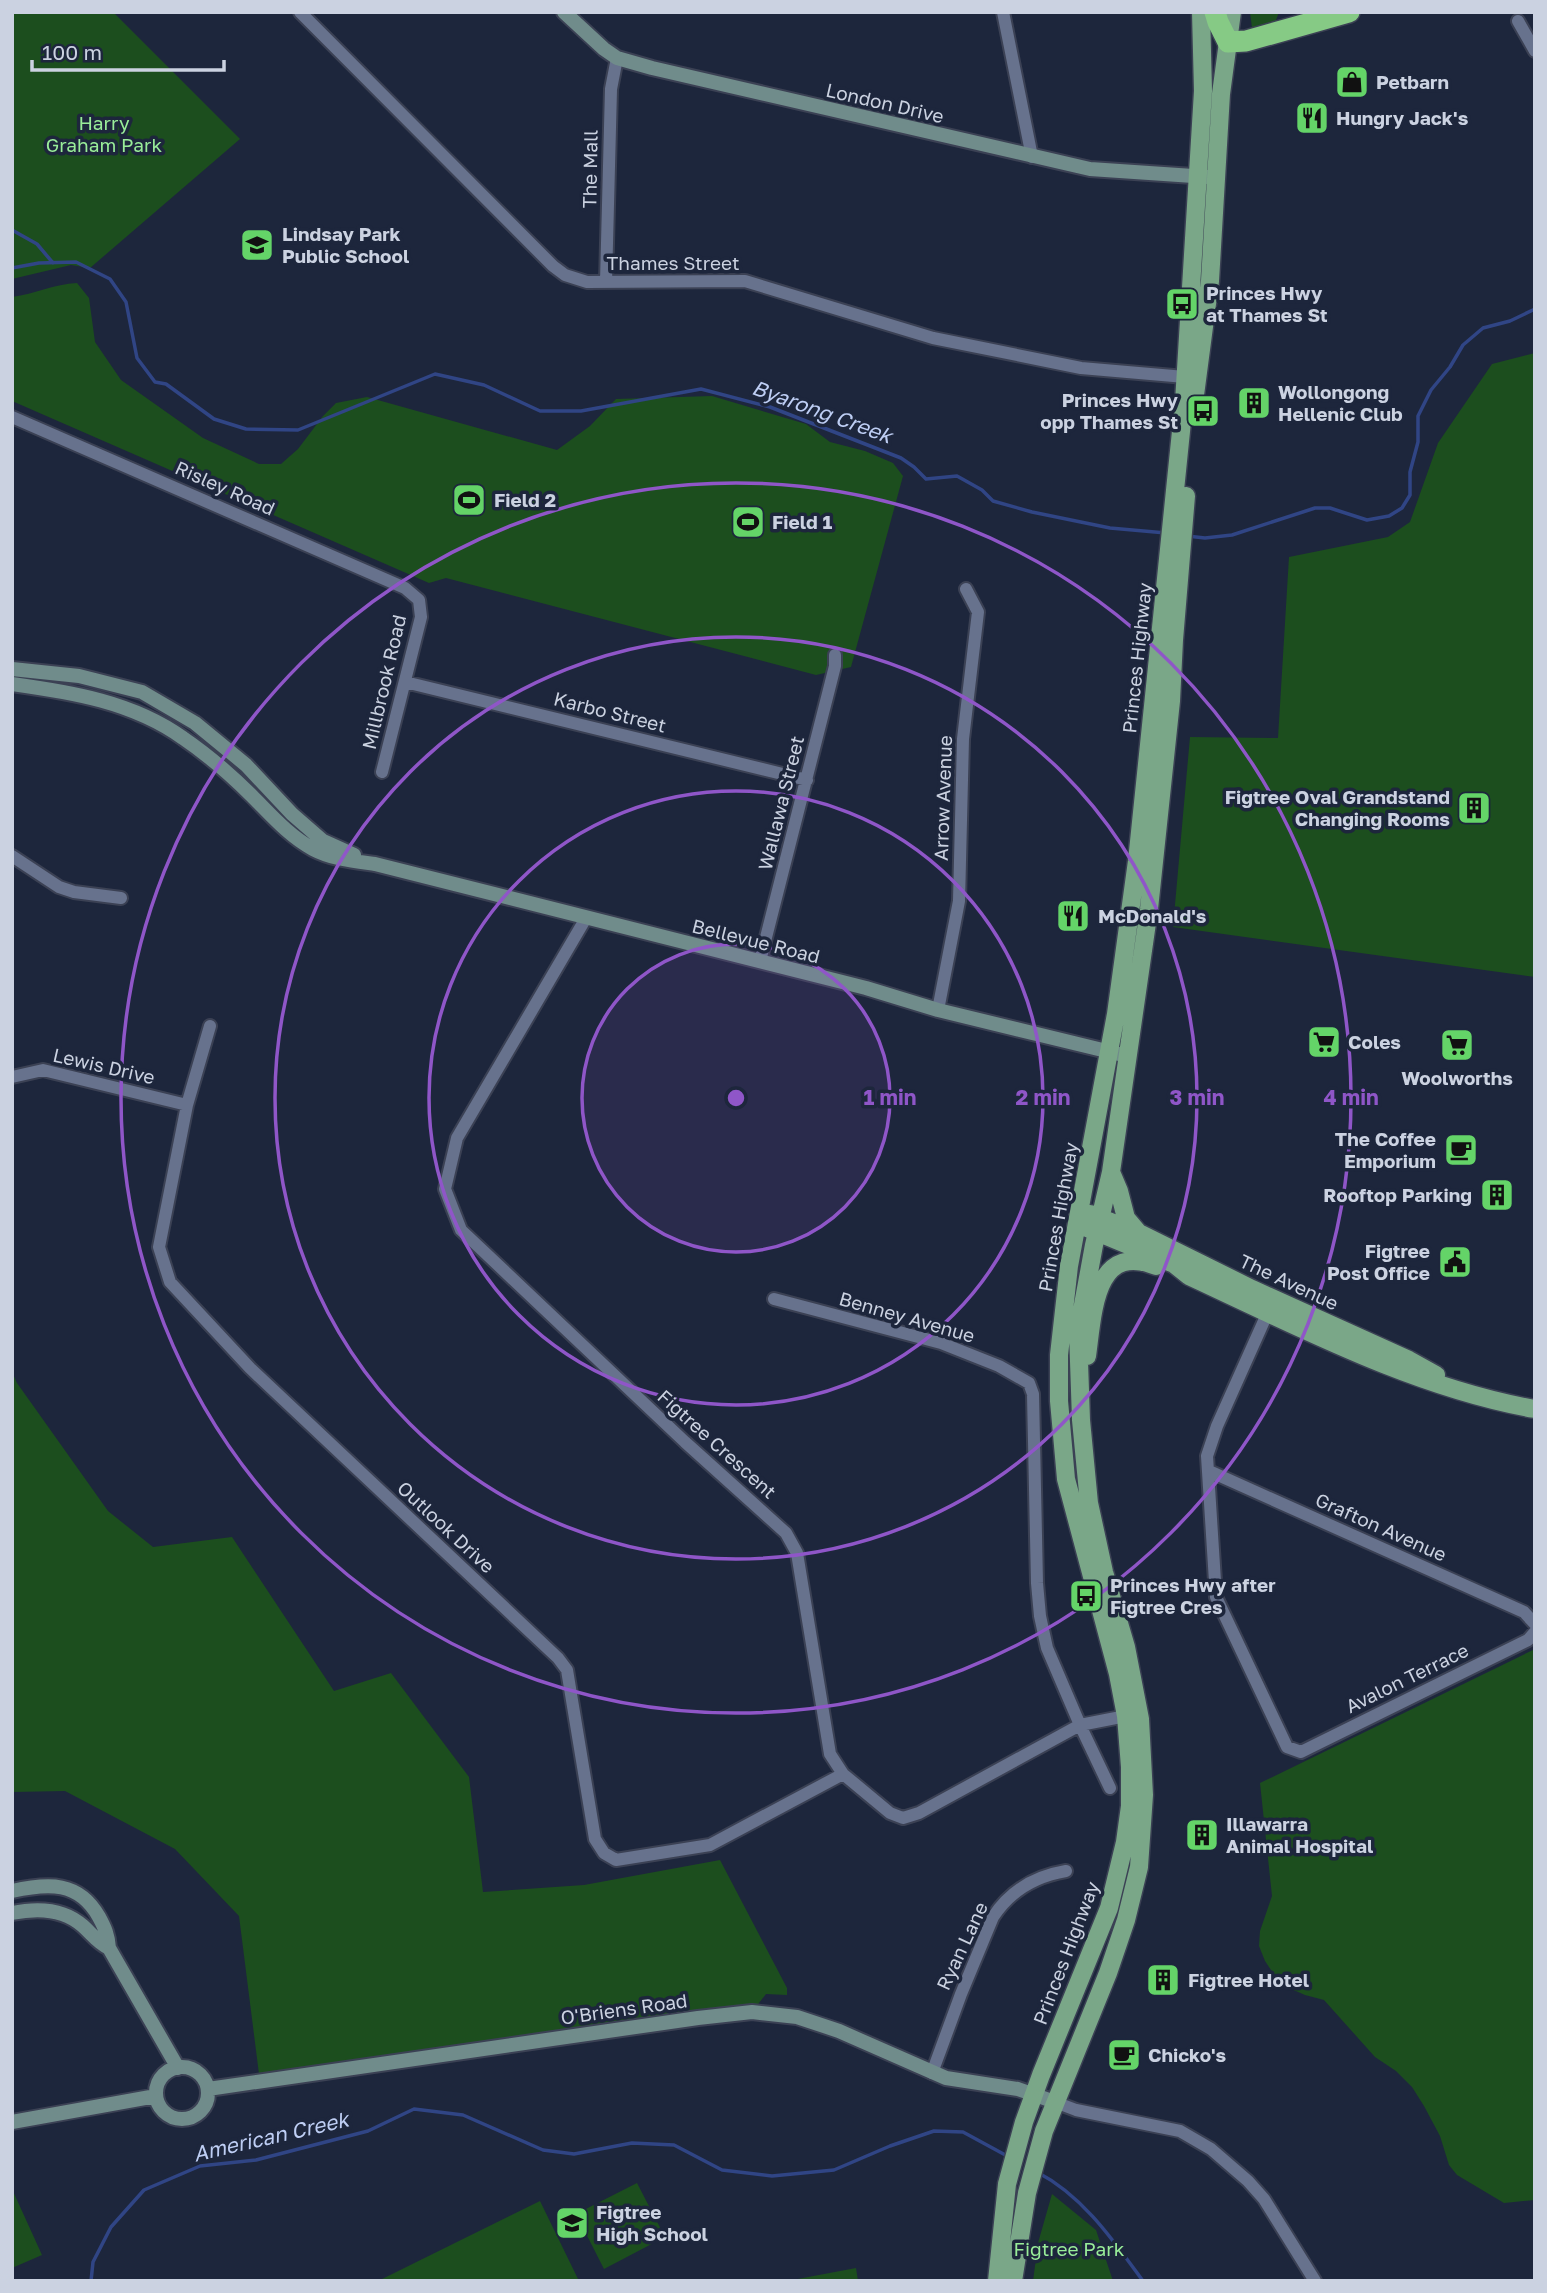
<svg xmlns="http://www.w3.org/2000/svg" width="1547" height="2293" font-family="'Golos Text',sans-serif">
  <rect width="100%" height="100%" fill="#1d263c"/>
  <path fill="#1c4e1e" d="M12,12H113L240,139L90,268L71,265L12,279Z
    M1250,12H1279L1275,23L1252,28Z
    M77,283L89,298L95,342L121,380L203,438L259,464H281L298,449L323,416L336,403L367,397L557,450L590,426L616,399L712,396L806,424L830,442L865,451L893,463L903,476L851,667L816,675L446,578L429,583L12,401V297C35,294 54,284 77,283Z
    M1535,353V977L1173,927L1190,737L1278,738L1289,557L1388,537L1410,522L1438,443L1492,364Z
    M12,1372L17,1383L108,1511L153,1547L232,1537L334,1691L391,1673L469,1777L483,1892L584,1885L720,1860L787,1988V1995L766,1994L752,2012L260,2082L239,1916L175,1849L65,1791L12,1792Z
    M1535,1649V2200L1504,2203L1457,2175L1449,2165L1440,2136L1424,2106L1412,2087L1396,2071L1375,2057L1324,2000L1305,1995L1289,1988L1275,1976L1265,1961L1259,1946L1260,1931L1272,1896L1260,1783Z
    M637,2183L665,2237L604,2269L576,2214Z
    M12,2189L42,2255L12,2268Z
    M1052,2194L1096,2230L1113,2281H1033L1038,2243Z
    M540,2201L579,2281H378Z
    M856,2268L858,2281H787Z"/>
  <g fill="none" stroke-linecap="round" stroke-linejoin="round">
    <path stroke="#304585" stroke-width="3.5" d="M12,230L37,244L53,263
      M12,268L39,263L76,262L110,279L126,302L137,358L155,382L166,384L214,419L246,429L298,430L435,374L484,385L540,411H581L701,389L770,407L901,458L914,467L926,479L957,476L982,490L993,501L1032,512L1110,528L1166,533
      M1187,536L1205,538L1232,535L1315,508H1330L1367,520L1389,516L1402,508L1410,495V472L1418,442V416L1431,390L1450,367L1463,345L1483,328L1510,321L1535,309
      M1037,2172C1083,2196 1113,2240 1143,2281
      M91,2281L93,2262L111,2227L144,2190L200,2166L256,2160L368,2131L414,2109L463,2115L543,2150L574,2154L632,2143L674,2145L722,2170L772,2176L834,2170L890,2146L934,2131L963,2132L1009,2157"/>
    <defs>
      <path id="street" d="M300,12L553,266L565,275L587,282L745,281L933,338L1081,368L1185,377
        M1003,12L1032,157
        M1518,21L1535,51
        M606,282L611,89L617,58
        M12,417L405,588L419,600L421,617L382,772
        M405,682L807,780
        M12,856L59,887L74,892L121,898
        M586,918L457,1138L445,1189L461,1230L685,1442L786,1533L797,1553L830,1754L843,1774L890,1813L903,1818L919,1813L1080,1725L1126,1716
        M760,961L835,666V655
        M938,1010L959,901L963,739L978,612L966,589
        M210,1026L187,1105L159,1247L170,1282L250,1368L558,1658L567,1670L595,1839L604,1853L616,1860L710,1845L843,1774
        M12,1077L43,1070L187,1105
        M774,1299L941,1343L999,1366L1029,1383L1033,1394L1037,1583L1040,1616L1047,1648L1080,1725L1110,1788
        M1268,1312L1217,1426L1207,1456L1216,1597L1287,1747L1301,1752L1311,1747L1528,1640L1535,1632
        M1209,1471L1524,1612L1535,1624
        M932,2073L961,1994L993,1917C1010,1891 1036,1876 1066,1871
        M1055,2102L1076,2110L1180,2131L1211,2149L1248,2181L1264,2199L1315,2281"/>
      <path id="secondary" d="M564,12L604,49L617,58L652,68L1090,169L1208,177
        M12,669L79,676L142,692L195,723L246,765L292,814L323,841L354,855
        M12,684C71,692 133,702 183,738C208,755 231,775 252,796C271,815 289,836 313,849C332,859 353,861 375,864L866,988L938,1010L1119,1054
        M12,1891C48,1883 79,1881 99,1917C105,1928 108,1935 109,1948L178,2068
        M12,1913C36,1908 63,1908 83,1926C92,1934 97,1942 109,1948
        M156 2093a26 26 0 1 1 52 0a26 26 0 1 1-52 0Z
        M208,2089L698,2018L752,2012L797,2017L839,2031L946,2078L1018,2089L1055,2102
        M12,2122L156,2096"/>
      <path id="primary" d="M1195,395L1210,281L1221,94L1232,12
        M1111,1172L1119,1191L1126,1218L1137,1231
        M1090,1214L1139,1233L1252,1289L1409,1360L1436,1375
        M1087,1228L1174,1264L1189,1276C1299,1327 1415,1388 1535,1409
        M1087,1356C1093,1314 1094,1241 1156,1266
        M997,2281L1007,2184L1024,2122L1041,2075L1109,1908L1125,1842L1130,1806V1767L1126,1716L1118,1674L1066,1479L1059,1401V1355L1069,1266L1116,1014L1137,861L1153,706L1184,402L1203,91L1201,12
        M1013,2281L1027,2193L1044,2131L1108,1973L1126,1920L1139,1867L1144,1795L1140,1719L1126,1647L1104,1572L1089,1503L1081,1420L1078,1332L1094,1245L1111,1172L1149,909L1171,701L1174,640L1186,496"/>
      <path id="highway" d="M1215,12L1218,22L1228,42L1246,41L1349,12"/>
    </defs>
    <use href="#street" stroke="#3b4154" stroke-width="16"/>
    <use href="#secondary" stroke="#3b4154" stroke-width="18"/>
    <use href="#primary" stroke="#3b4154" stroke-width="21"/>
    <use href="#highway" stroke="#3b4154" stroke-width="24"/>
    <use href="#street" stroke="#67728d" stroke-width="12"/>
    <use href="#secondary" stroke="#708c8b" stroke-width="14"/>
    <use href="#primary" stroke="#7aa788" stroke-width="18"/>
    <use href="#highway" stroke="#86ca85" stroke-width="21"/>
  </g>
  <circle cx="736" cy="1098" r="154" fill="#8f56c8" fill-opacity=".12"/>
  <g fill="none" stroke="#8f56c8" stroke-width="3.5">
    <circle cx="736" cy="1098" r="154"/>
    <circle cx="736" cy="1098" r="307"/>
    <circle cx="736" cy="1098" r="461"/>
    <circle cx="736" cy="1098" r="615"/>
  </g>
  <defs>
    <symbol id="shop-square" viewBox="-11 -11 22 22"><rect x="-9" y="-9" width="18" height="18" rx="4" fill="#64d468" stroke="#1d263c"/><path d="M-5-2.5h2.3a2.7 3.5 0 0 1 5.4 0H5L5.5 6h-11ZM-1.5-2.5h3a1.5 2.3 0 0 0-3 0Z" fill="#111"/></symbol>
    <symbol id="restaurant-square" viewBox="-11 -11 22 22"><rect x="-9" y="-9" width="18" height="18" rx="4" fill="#64d468" stroke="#1d263c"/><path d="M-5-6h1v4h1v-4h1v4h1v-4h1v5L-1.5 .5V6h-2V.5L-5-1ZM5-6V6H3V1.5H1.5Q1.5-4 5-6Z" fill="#111"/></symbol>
    <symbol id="school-square" viewBox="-11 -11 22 22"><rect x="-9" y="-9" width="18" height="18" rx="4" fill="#64d468" stroke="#1d263c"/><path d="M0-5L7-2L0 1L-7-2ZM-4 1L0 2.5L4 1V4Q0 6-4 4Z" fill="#111"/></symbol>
    <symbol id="bus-square" viewBox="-11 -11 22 22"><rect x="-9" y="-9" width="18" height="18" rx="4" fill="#64d468" stroke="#1d263c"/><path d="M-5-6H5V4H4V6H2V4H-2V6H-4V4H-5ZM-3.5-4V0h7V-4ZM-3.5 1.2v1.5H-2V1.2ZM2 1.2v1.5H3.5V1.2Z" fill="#111"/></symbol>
    <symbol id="building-square" viewBox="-11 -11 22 22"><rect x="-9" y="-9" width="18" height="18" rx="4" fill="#64d468" stroke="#1d263c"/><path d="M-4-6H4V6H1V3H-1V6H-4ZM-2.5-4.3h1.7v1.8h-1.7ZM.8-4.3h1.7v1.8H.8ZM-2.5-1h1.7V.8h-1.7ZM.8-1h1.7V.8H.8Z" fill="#111"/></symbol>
    <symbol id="stadium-square" viewBox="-11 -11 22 22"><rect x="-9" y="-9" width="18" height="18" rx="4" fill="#64d468" stroke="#1d263c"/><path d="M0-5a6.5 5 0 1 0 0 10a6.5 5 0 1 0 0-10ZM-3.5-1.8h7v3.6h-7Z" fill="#111"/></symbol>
    <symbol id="supermarket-square" viewBox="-11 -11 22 22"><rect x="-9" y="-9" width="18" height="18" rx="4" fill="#64d468" stroke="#1d263c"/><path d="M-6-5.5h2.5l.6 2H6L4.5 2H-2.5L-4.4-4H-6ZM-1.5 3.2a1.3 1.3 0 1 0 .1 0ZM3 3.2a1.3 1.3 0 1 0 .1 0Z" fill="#111"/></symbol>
    <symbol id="cafe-square" viewBox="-11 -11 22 22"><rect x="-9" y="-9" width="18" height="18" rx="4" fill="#64d468" stroke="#1d263c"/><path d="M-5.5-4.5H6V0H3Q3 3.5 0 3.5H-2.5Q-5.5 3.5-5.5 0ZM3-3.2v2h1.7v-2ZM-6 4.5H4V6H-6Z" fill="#111"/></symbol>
    <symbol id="civic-square" viewBox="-11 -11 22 22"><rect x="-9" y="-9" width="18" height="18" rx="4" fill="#64d468" stroke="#1d263c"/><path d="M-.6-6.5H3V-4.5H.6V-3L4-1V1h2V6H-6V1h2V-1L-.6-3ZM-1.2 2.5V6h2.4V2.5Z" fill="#111"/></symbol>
  </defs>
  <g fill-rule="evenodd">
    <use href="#shop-square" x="1333" y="63" width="38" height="38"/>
    <use href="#restaurant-square" x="1293" y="99" width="38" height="38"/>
    <use href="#school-square" x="238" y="226" width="38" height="38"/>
    <use href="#bus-square" x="1163" y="285" width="38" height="38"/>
    <use href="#building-square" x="1235" y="384" width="38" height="38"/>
    <use href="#bus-square" x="1184" y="392" width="38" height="38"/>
    <use href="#stadium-square" x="450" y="481" width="38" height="38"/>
    <use href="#stadium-square" x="729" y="503" width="38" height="38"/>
    <use href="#building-square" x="1455" y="789" width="38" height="38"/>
    <use href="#restaurant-square" x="1054" y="897" width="38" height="38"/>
    <use href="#supermarket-square" x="1305" y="1023" width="38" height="38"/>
    <use href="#supermarket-square" x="1438" y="1026" width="38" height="38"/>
    <use href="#cafe-square" x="1442" y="1131" width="38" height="38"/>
    <use href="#building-square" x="1478" y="1176" width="38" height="38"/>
    <use href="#civic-square" x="1436" y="1243" width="38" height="38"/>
    <use href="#bus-square" x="1067" y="1577" width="38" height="38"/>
    <use href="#building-square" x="1183" y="1816" width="38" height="38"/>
    <use href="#building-square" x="1144" y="1961" width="38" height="38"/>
    <use href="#cafe-square" x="1105" y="2036" width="38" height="38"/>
    <use href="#school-square" x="553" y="2204" width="38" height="38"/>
  </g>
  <g text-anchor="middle" stroke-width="7" stroke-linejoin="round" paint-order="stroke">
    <g font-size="19" font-weight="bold" fill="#cbd2e1" stroke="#1d263c" text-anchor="start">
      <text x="1376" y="89">Petbarn</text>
      <text x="1336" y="125">Hungry Jack's</text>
      <text x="282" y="241">Lindsay Park<tspan x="282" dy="22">Public School</tspan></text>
      <text x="1206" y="300">Princes Hwy<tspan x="1206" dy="22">at Thames St</tspan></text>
      <text x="1278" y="399">Wollongong<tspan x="1278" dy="22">Hellenic Club</tspan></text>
      <text x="1178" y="407" text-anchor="end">Princes Hwy<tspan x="1178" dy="22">opp Thames St</tspan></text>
      <text x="494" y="507">Field 2</text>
      <text x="772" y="529">Field 1</text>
      <text x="1450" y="804" text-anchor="end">Figtree Oval Grandstand<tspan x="1450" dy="22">Changing Rooms</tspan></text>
      <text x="1098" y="923">McDonald's</text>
      <text x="1348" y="1049">Coles</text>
      <text x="1457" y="1085" text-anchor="middle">Woolworths</text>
      <text x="1436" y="1146" text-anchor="end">The Coffee<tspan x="1436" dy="22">Emporium</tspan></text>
      <text x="1472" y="1202" text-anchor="end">Rooftop Parking</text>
      <text x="1430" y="1258" text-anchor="end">Figtree<tspan x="1430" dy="22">Post Office</tspan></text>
      <text x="1110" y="1592">Princes Hwy after<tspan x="1110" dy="22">Figtree Cres</tspan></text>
      <text x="1226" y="1831">Illawarra<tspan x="1226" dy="22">Animal Hospital</tspan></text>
      <text x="1188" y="1987">Figtree Hotel</text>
      <text x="1148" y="2062">Chicko's</text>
      <text x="596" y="2219">Figtree<tspan x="596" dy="22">High School</tspan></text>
    </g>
    <g font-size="19" fill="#cbd2e1" stroke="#1d263c">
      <text transform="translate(885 103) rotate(13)" y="7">London Drive</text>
      <text transform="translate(590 169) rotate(-89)" y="7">The Mall</text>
      <text x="673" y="270">Thames Street</text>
      <text transform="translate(225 488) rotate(24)" y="7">Risley Road</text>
      <text transform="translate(1137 658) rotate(-84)" y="7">Princes Highway</text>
      <text transform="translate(384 682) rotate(-77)" y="7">Millbrook Road</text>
      <text transform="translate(610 712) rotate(14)" y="7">Karbo Street</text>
      <text transform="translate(943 798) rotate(-88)" y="7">Arrow Avenue</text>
      <text transform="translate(781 803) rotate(-76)" y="7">Wallawa Street</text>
      <text transform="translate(756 941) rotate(14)" y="7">Bellevue Road</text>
      <text transform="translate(104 1066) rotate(13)" y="7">Lewis Drive</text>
      <text transform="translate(1058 1217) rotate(-80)" y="7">Princes Highway</text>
      <text transform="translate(1289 1282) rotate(25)" y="7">The Avenue</text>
      <text transform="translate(907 1317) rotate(16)" y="7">Benney Avenue</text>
      <text transform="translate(717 1444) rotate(42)" y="7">Figtree Crescent</text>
      <text transform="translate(446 1527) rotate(43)" y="7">Outlook Drive</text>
      <text transform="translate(1381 1527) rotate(24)" y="7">Grafton Avenue</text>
      <text transform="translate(1407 1678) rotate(-26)" y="7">Avalon Terrace</text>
      <text transform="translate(962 1946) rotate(-65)" y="7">Ryan Lane</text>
      <text transform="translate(1066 1953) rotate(-69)" y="7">Princes Highway</text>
      <text transform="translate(624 2009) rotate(-8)" y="7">O'Briens Road</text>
    </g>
    <g font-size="19" fill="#99ed99" stroke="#1d263c">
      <text x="104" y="130">Harry<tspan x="104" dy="22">Graham Park</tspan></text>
      <text x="1069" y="2256">Figtree Park</text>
    </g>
    <g font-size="21" font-style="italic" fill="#becef4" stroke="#1d263c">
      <text transform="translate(822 412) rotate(20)" y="7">Byarong Creek</text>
      <text transform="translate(271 2137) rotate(-13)" y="7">American Creek</text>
    </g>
  </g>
  <circle cx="736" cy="1098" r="10" fill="#8f56c8" stroke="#1d263c" stroke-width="3.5"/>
  <g font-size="21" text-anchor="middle" font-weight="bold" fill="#8f56c8" stroke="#1d263c" stroke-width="7" stroke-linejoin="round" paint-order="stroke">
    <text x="890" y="1105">1 min</text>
    <text x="1043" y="1105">2 min</text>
    <text x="1197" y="1105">3 min</text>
    <text x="1351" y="1105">4 min</text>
  </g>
  <rect width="1547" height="2293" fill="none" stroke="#cbd2e1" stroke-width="28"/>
  <path d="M32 60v10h192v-10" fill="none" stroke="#cbd2e1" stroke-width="3.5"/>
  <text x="42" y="60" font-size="21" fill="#cbd2e1" stroke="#1d263c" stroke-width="5" paint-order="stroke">100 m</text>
</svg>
